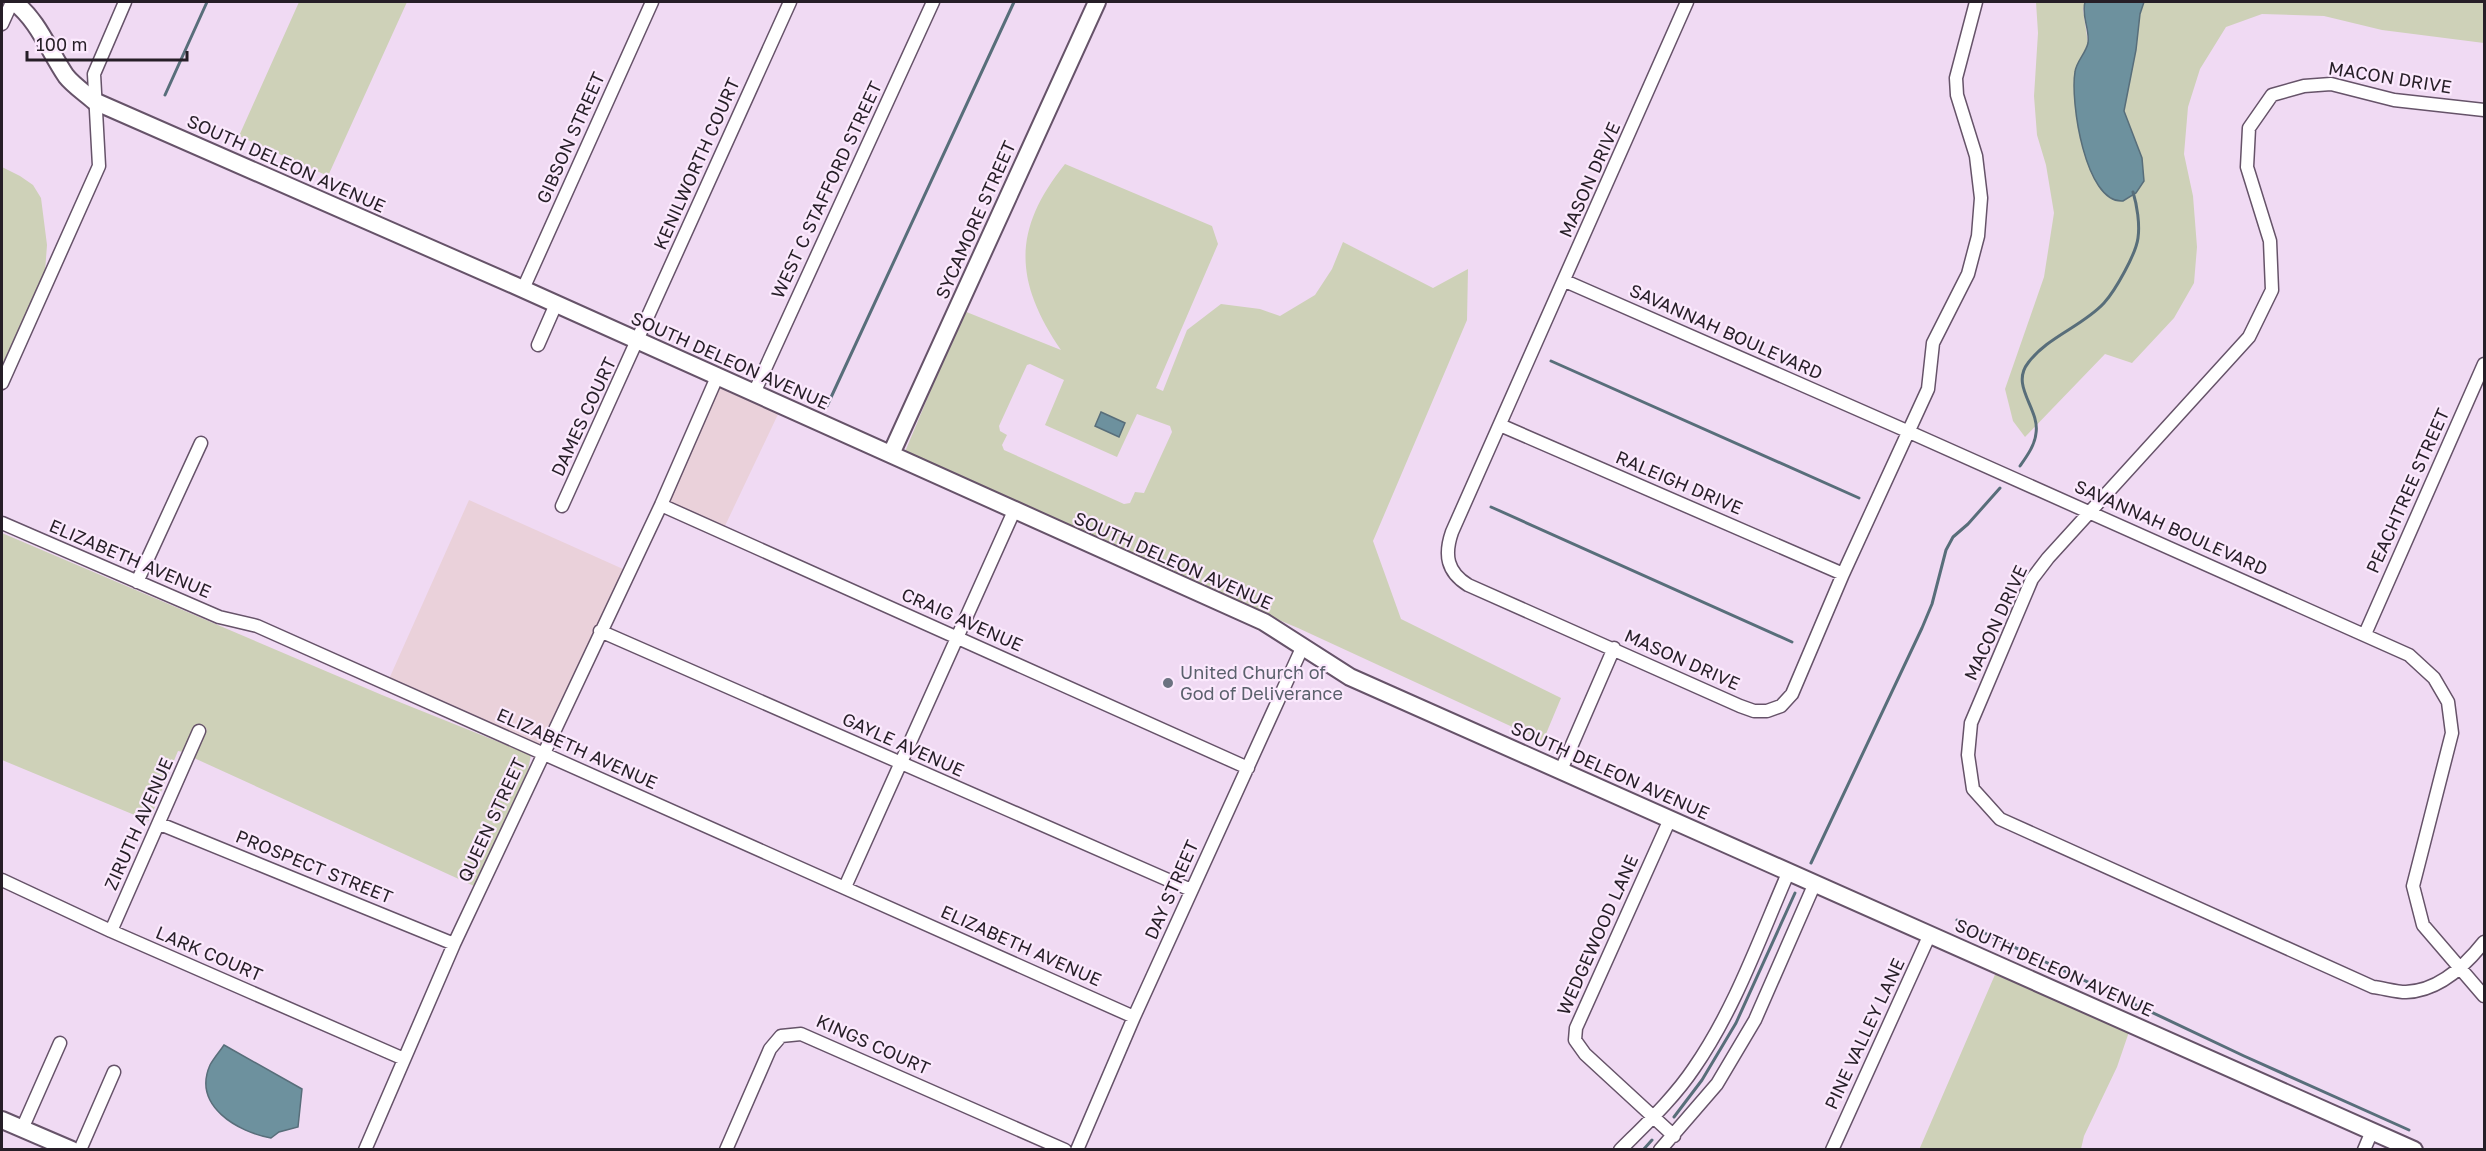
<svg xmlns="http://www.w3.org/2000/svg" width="2486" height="1151" font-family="'Golos Text',sans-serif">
  <rect width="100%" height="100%" fill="#f0daf3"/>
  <path fill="#ead1da" d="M720,385L780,410L724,528L669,503Z
    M469,500L623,569L540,747L389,679Z"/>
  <path fill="#ced1b8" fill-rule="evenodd" d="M299,2H407L328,176L239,136Z
    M2036,2H2085L2083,9L2088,43L2075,72L2144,181L2142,158L2124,111L2136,50L2140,14L2144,2H2484V43L2382,30L2324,16L2262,14L2226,27L2200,69L2188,107L2184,154L2193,196L2197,247L2194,283L2174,318L2132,363L2105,354L2025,437L2013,421L2005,389L2044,277L2054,213L2046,165L2037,135L2034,96L2038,33Z
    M1065,164L1212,226L1218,244L1156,388L1163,391L1187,330L1221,304L1260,309L1280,316L1315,295L1332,269L1343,242L1433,288L1468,269L1467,320L1373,541L1401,619L1561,698L1543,741L1298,628L1121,553L904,454L964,311L1061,350C1014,281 1012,230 1065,164ZM1030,364L1064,380L1045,425L1117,457L1137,414L1170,426L1172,432L1144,493L1135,492L1130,503L1124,504L1004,450L1002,445L1007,435L1000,431L999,426L1027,365Z
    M2,167L20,176L33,185L41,198L47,245L45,272L2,368Z
    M2,533L382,695L531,755L528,770L474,886L194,758L207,729L196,724L183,752L178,751L149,821L2,760Z
    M1997,970L2130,1029L2117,1067L2084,1136L2081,1149L1919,1150Z"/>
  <path fill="#6d919e" stroke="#586e7a" stroke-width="1.5" d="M2085,2H2144L2140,14L2136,50L2124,111L2142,158L2144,181L2136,193L2123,201C2085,204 2070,100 2075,72C2076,62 2086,53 2088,43C2090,29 2081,16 2085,2Z
    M1101,412L1125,423L1119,437L1095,426Z
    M224,1045L302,1089L298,1127L279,1132L271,1138C238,1132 192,1106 210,1065C214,1058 220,1051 224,1045Z"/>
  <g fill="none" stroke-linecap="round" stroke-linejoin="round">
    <path stroke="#586e7a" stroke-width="3" d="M165,95L207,2
      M1551,361L1859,498
      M827,406L1014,2
      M2020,466C2027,456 2035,445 2036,433C2040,409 2010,386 2028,363C2047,337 2083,326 2104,303C2115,291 2136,254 2138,238C2140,224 2137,205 2133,192
      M1491,507L1792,642
      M1811,863L1922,628L1932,604L1946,550L1953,537L1968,524L2000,488
      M1957,920L2244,1056L2409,1130
      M1674,1117L1702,1080L1736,1023L1795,893
      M1643,1150L1652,1140"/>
    <defs>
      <path id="street" d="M1687,2L1452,532C1444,555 1447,572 1468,585L1740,706L1754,711H1767L1781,706L1792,694L1843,574L1928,389L1933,343L1968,274L1978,236L1981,198L1976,156L1957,95L1956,78L1976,2
        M2,24L12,2
        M2484,110L2394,100L2331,84L2304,86L2272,95L2249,128L2247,167L2270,241L2272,290L2249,337L2048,558L2032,579L1971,723L1968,755L1973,789L2000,819L2373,987C2383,988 2396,992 2406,992C2439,991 2465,966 2484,942
        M1565,281L1907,431L2409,655L2434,678L2448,702L2452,733L2413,886L2423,925L2484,996
        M523,289L652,2
        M538,345L556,304
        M2,383L99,166L94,74L125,2
        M754,393L933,2
        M1500,425L1843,574
        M661,505L1248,768
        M562,506L790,2
        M2,523L219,617L257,626L1134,1017
        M137,582L201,443
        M600,631L1191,890
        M2365,634L2484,364
        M1561,770L1614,648
        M1670,819L1576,1028L1575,1040L1585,1054L1674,1136
        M160,824L454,944
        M2,880L111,931L404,1059
        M845,887L1014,511
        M111,931L199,731
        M22,1129L60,1043
        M80,1150L114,1072
        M365,1150L454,944L661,505L717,377
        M726,1150L770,1049L781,1036L801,1034L1065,1150
        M1077,1150L1134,1017L1302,648
        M1620,1150C1646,1124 1674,1098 1694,1068C1735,1009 1760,937 1789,871
        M1660,1150L1717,1084L1755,1020L1815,883
        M1832,1150L1930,934
        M2364,1150L2372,1131"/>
      <path id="secondary" d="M14,2C38,20 49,51 66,76C73,85 85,93 94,101L514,285L1264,622L1350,677L2414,1150
        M891,454L1097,2
        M2,1120L72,1150"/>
    </defs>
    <use href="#street" stroke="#665369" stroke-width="15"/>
    <use href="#secondary" stroke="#665369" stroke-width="20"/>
    <use href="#street" stroke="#fff" stroke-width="12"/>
    <use href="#secondary" stroke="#fff" stroke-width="16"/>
  </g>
  <circle fill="#6b7280" stroke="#fbe9fd" stroke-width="2" cx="1168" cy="683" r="6"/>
  <g text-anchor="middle" stroke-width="4.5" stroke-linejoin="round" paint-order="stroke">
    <g font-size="18" fill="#261e27" stroke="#fbe9fd">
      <text transform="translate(2390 78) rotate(9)" y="6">MACON DRIVE</text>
      <text transform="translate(571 138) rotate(-66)" y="6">GIBSON STREET</text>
      <text transform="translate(286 164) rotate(24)" y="6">SOUTH DELEON AVENUE</text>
      <text transform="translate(697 164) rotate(-66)" y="6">KENILWORTH COURT</text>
      <text transform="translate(1590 180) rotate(-66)" y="6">MASON DRIVE</text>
      <text transform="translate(827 190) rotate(-65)" y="6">WEST C STAFFORD STREET</text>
      <text transform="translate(976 220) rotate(-66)" y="6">SYCAMORE STREET</text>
      <text transform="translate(1726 332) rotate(24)" y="6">SAVANNAH BOULEVARD</text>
      <text transform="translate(730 361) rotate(24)" y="6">SOUTH DELEON AVENUE</text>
      <text transform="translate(584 417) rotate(-65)" y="6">DAMES COURT</text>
      <text transform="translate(1679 483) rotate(23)" y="6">RALEIGH DRIVE</text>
      <text transform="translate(2408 491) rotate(-66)" y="6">PEACHTREE STREET</text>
      <text transform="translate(2171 528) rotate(24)" y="6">SAVANNAH BOULEVARD</text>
      <text transform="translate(130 559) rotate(23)" y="6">ELIZABETH AVENUE</text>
      <text transform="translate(1173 561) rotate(24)" y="6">SOUTH DELEON AVENUE</text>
      <text transform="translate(962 620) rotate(24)" y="6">CRAIG AVENUE</text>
      <text transform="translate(1996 623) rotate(-65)" y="6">MACON DRIVE</text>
      <text transform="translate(1682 660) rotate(24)" y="6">MASON DRIVE</text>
      <text transform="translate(903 745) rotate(24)" y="6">GAYLE AVENUE</text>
      <text transform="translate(577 749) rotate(24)" y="6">ELIZABETH AVENUE</text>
      <text transform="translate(1610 771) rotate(24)" y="6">SOUTH DELEON AVENUE</text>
      <text transform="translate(492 820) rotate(-65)" y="6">QUEEN STREET</text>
      <text transform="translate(139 824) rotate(-66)" y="6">ZIRUTH AVENUE</text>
      <text transform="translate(314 867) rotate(22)" y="6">PROSPECT STREET</text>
      <text transform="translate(1172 890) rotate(-66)" y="6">DAY STREET</text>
      <text transform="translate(1598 935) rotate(-66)" y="6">WEDGEWOOD LANE</text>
      <text transform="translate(1021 946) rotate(24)" y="6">ELIZABETH AVENUE</text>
      <text transform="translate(209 954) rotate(23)" y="6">LARK COURT</text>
      <text transform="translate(2054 968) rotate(24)" y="6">SOUTH DELEON AVENUE</text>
      <text transform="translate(1865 1034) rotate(-65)" y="6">PINE VALLEY LANE</text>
      <text transform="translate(873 1045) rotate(24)" y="6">KINGS COURT</text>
    </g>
    <g font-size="18" fill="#5b616d" stroke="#fbe9fd" text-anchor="start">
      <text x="1180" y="679">United Church of<tspan x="1180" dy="21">God of Deliverance</tspan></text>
    </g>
  </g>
  <rect width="2486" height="1151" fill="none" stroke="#261e27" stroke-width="6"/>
  <path d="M27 51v9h160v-9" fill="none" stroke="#261e27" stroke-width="3"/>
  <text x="36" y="51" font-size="18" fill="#261e27" stroke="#fbe9fd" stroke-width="4.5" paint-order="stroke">100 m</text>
</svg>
